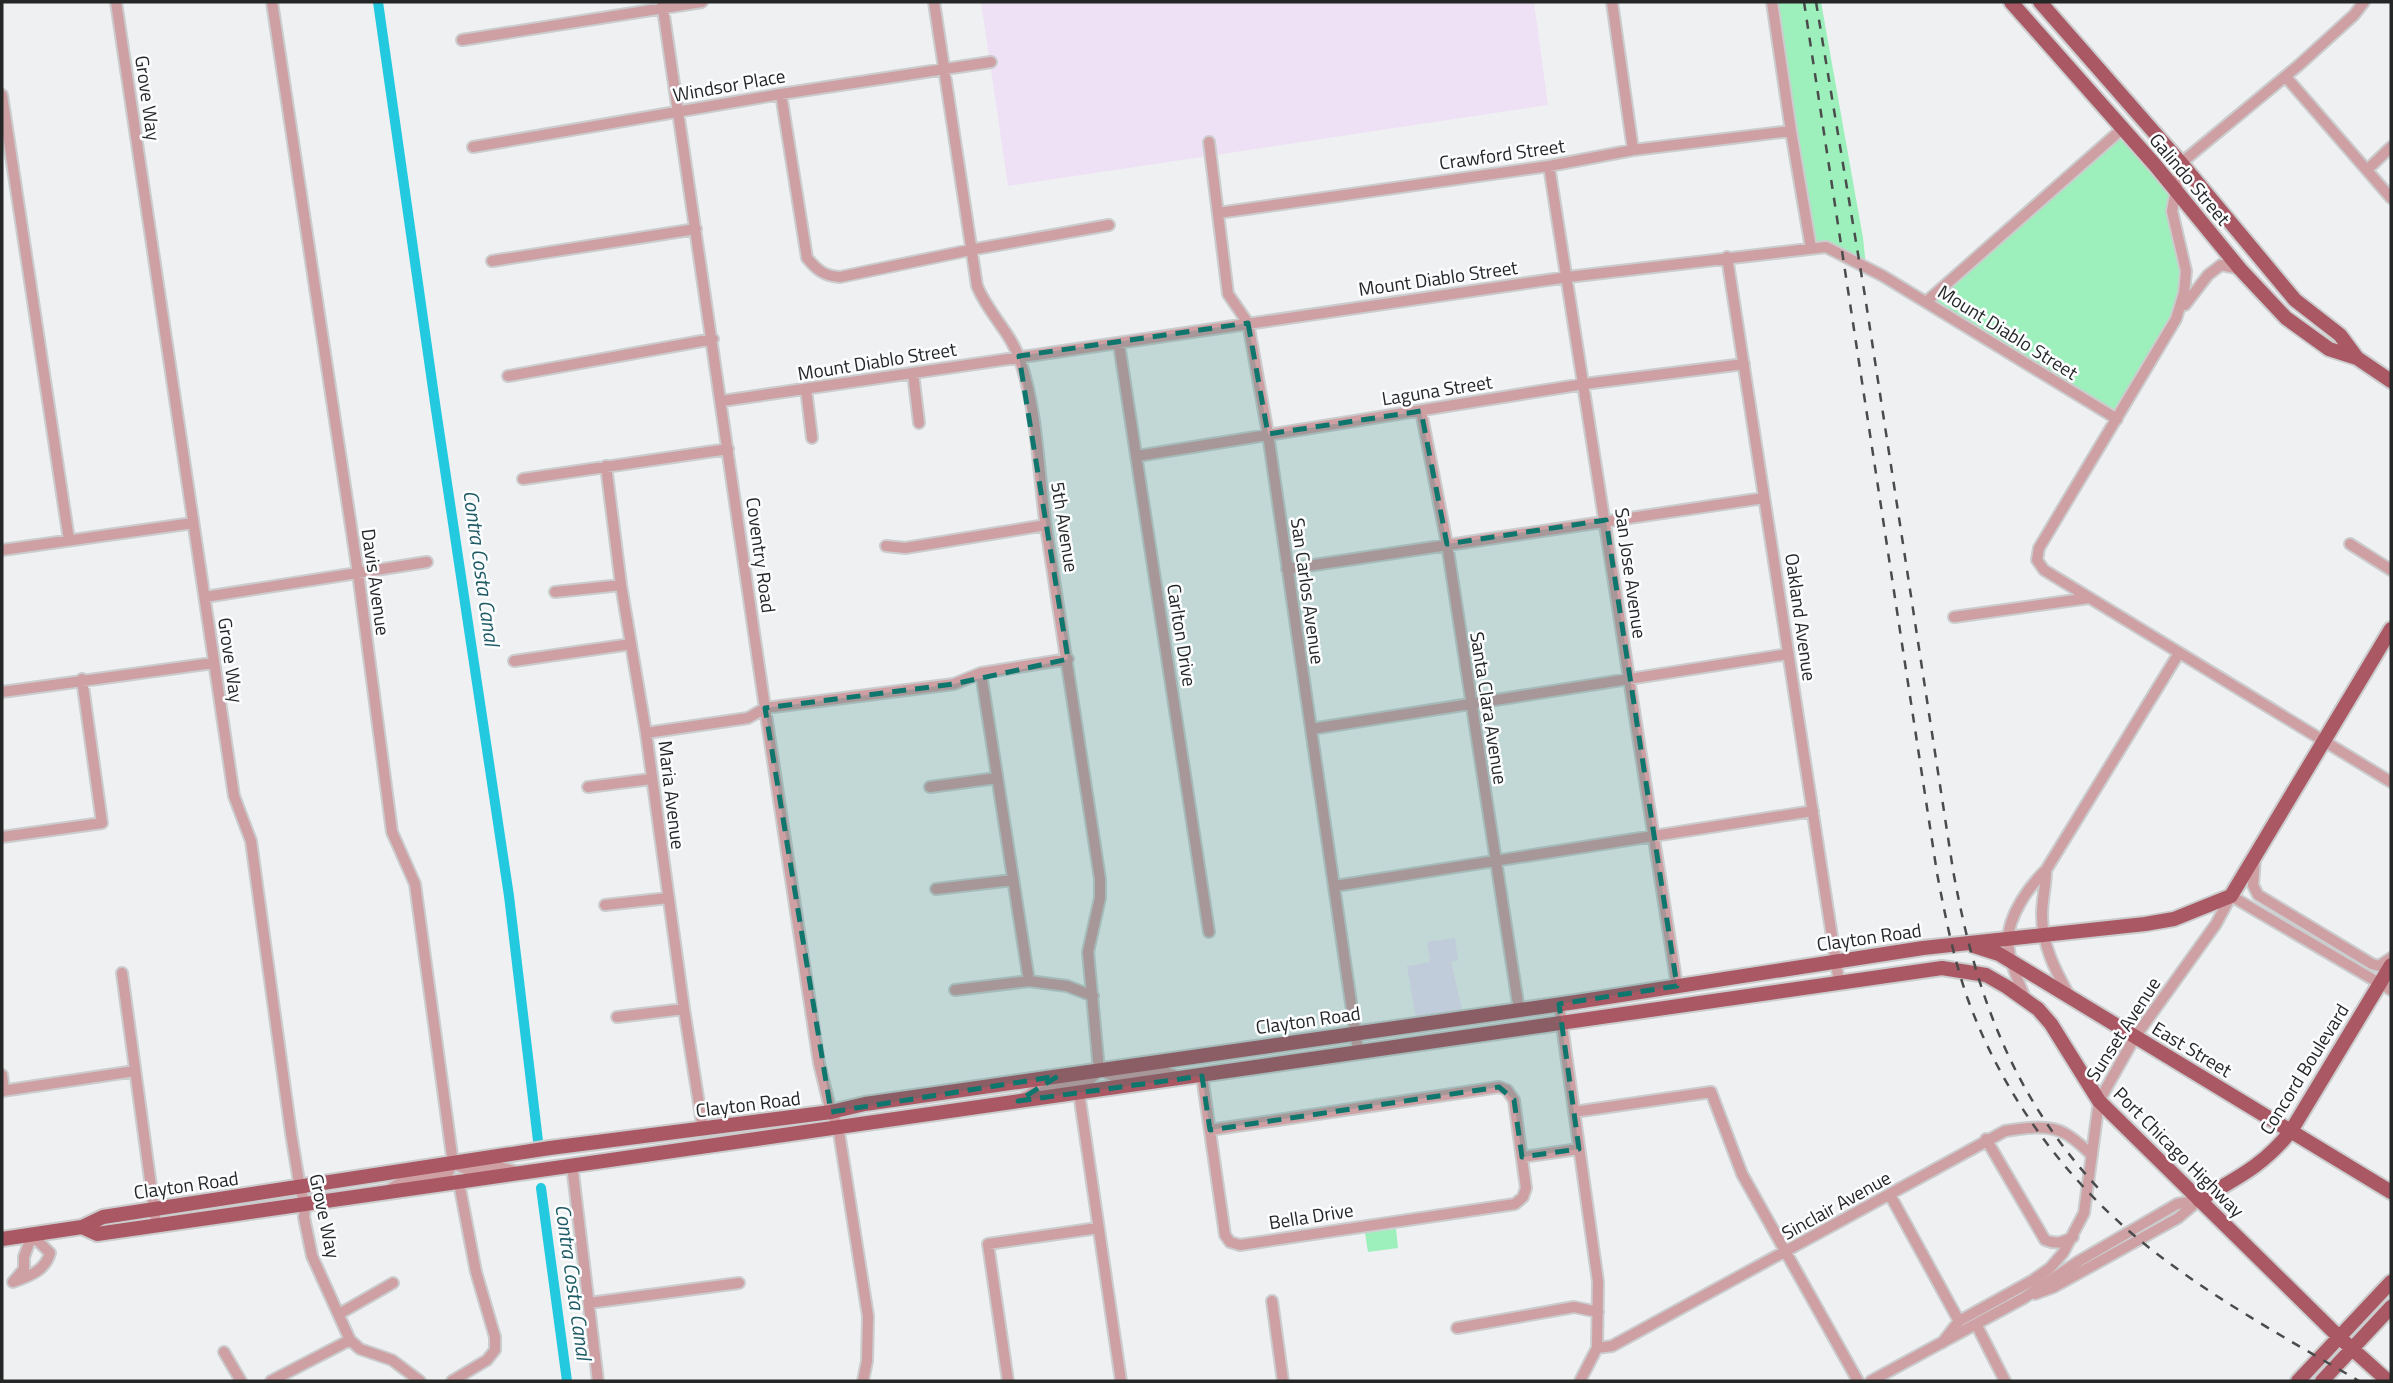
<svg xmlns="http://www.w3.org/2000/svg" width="2393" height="1383" font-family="'Titillium Web',sans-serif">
  <rect width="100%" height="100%" fill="#eff0f2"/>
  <path fill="#eee1f5" d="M981,2H1534L1548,105L1008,186Z
    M1455,938L1458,960L1451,962L1464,1017L1417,1024L1407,966L1430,962L1427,942Z"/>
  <path fill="#9defbc" d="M1772,2H1821L1863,238L1866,266L1826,247L1811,248Z
    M2122,129L2176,190L2177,234L2184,293L2117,419L1926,302Z
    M1396,1229L1398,1248L1368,1252L1365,1233Z"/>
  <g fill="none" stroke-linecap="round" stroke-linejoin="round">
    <path stroke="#23c9df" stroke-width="10" d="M378,2L436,410L509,896L538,1141
      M541,1188L567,1381"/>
    <defs>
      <path id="minor" d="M116,2L234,796L251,841L291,1133L300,1188L305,1205L304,1217L312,1256L350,1340L360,1349L392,1360L420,1381
        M272,2L358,573L392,832L415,884L453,1163
        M662,2L765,708L819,1063L831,1112L838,1126L868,1316L867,1361L863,1381
        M934,2L977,286C988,313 1011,333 1020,360C1038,413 1038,472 1046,527C1064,645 1083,762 1100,879V898L1088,952L1099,1070
        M1612,2L1633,150
        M1772,2L1791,131L1811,248
        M2364,2L2354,15L2299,65L2181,163L2172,211L2186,271L2184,293L2176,319L2039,548L2037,560L2044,570L2391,782
        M462,40L702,2
        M2286,77L2391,198
        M781,94L807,258C817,270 824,276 840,277L970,250L1109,225
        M2,95L69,540
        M1209,142L1228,294L1248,323L1268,434L1358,1051
        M473,147L781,94L991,62
        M1549,166L1677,986
        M2368,169L2391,147
        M1218,213L1549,166L1633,150L1791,131
        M1727,257L1839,982
        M492,261L696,229
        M1926,302L2122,129
        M2185,305L2208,275L2221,265L2240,269
        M1119,344L1209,932
        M913,373L919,423
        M508,376L713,339
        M806,389L812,438
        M722,401L1568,277L1826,247L1883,276L2117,419
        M1421,411L1447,544L1519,1010
        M1137,456L1584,384L1744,364
        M606,466L621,585L646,733L684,1009L703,1129
        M523,479L728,449
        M2350,544L2391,570
        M886,546L905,548L1046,525
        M2,550L193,523
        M1287,569L1764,498
        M555,592L621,585
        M205,597L427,562
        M1954,617L2089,598
        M514,661L631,644
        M981,673L1029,981
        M2,692L213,663
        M1311,729L1788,654
        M646,733L748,718L765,708L954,684L981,673L1068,659
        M588,787L651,779
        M930,787L997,778
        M2,837L102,823L82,679
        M2255,857L2253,885L2258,895L2372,964L2379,966L2391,958
        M2046,870C2046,885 2042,900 2042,915C2042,945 2055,970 2069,995
        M1335,886L1813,811
        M936,889L1013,880
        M605,905L668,898
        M122,973L155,1216
        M955,990L1029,981L1067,986L1093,996
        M2025,998C2018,980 2009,961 2008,941C2008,916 2029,886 2046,870L2179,653
        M1559,1004L1598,1282L1597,1348L1580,1381
        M617,1017L684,1009
        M1102,1071L1115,1077L1163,1071L1181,1078
        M2,1075L4,1091
        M1202,1076L1225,1235L1230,1242L1240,1245L1515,1204L1523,1197L1526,1188L1514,1100L1507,1090L1499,1087L1210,1130
        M2,1091L135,1071
        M1079,1093L1121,1381
        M1023,1098L1038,1089L1088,1082L1099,1070
        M1574,1112L1711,1092L1742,1174L1858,1381
        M1986,1139L2045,1240C2057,1245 2063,1242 2073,1237
        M1522,1157L1579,1149
        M453,1163L470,1171L500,1167L518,1172
        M572,1165L598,1381
        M389,1190L406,1179L448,1173L453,1163
        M1890,1195L1959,1321
        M32,1235L50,1253C45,1271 29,1276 13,1282L24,1269V1257Z
        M2035,1294L2054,1287L2178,1218L2197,1202
        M1272,1301L1283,1381
        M589,1303L739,1283
        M339,1314L393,1283
        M1976,1324L2005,1381
        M1457,1328L1574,1307L1598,1312
        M1942,1343L1959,1321L2033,1280L2050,1268L2063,1253L2084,1213L2099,1101L2135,1037L2216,924L2231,896L2391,990
        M1597,1348L1612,1346L2005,1131C2023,1128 2049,1124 2066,1134C2075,1139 2084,1148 2092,1155
        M224,1352L241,1381
        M271,1381L350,1340
        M452,1381L487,1360L495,1350V1337L476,1272L459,1183
        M1008,1381L988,1244L1098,1228
        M1871,1381L2024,1298L2079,1261L2177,1204L2199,1200"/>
      <path id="major" d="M2011,2L2155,165L2240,269L2286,318L2329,349L2357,358L2391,381
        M2040,2L2181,163L2295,300L2340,335L2357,358
        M1974,946L1999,954L2391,1192
        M2199,1200C2237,1178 2263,1166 2291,1131L2391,965
        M82,1227L97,1234L1942,968L1986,975L2007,987L2038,1009L2051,1024L2099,1101L2340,1338L2388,1381
        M2,1239L82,1227L103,1217L550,1148L831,1112L865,1104L1576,1002L1923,948L2145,924L2174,919L2231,896L2391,629
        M2298,1381L2391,1282
        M2322,1381L2391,1307"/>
    </defs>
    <use href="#minor" stroke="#cbcccd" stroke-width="14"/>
    <use href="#major" stroke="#cbcccd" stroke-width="18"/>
    <use href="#minor" stroke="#ce9fa3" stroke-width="10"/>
    <use href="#major" stroke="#aa5863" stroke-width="14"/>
    <path stroke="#4a4b4b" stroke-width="2.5" stroke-dasharray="9 9" stroke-linecap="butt" d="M1804,2L1937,873C1945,915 1953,956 1967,997C2001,1091 2060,1173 2136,1237C2203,1293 2284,1337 2359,1381
      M1816,2L1865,296L1953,870C1975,993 2012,1095 2098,1188"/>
  </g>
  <path fill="#0f766e" fill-opacity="0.2" stroke="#0f766e" stroke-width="5" stroke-dasharray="14 9" stroke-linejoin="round" d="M1248,323L1268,434L1421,411L1447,544L1606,520L1677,986L1559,1004L1579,1149L1522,1157L1514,1100L1499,1087L1210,1130L1202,1076L1018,1101L1058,1076L831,1112L765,708L954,684L1068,659L1019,356Z"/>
  <g text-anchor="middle" stroke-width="5" stroke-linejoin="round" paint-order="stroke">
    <g font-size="19" fill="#252626" stroke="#fcfdff">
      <text transform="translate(729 85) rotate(-10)" y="7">Windsor Place</text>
      <text transform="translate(148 98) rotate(82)" y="7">Grove Way</text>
      <text transform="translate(1502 154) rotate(-8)" y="7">Crawford Street</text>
      <text transform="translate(2190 179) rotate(50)" y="7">Galindo Street</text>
      <text transform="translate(1438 278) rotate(-8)" y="7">Mount Diablo Street</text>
      <text transform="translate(2008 332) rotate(32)" y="7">Mount Diablo Street</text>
      <text transform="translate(877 361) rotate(-9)" y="7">Mount Diablo Street</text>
      <text transform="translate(1437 390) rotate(-9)" y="7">Laguna Street</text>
      <text transform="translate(1065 527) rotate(81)" y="7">5th Avenue</text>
      <text transform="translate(761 555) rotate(82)" y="7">Coventry Road</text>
      <text transform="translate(1631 573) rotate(82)" y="7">San Jose Avenue</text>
      <text transform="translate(376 582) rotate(82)" y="7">Davis Avenue</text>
      <text transform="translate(1308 591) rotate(82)" y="7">San Carlos Avenue</text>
      <text transform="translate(1801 617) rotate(82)" y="7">Oakland Avenue</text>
      <text transform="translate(1182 635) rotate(81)" y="7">Carlton Drive</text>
      <text transform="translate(231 660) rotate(82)" y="7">Grove Way</text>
      <text transform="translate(1489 708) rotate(81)" y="7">Santa Clara Avenue</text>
      <text transform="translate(672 795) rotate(83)" y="7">Maria Avenue</text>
      <text transform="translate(1869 937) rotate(-8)" y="7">Clayton Road</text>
      <text transform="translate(1308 1020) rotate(-8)" y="7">Clayton Road</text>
      <text transform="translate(2123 1029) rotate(-57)" y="7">Sunset Avenue</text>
      <text transform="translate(2192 1049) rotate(31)" y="7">East Street</text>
      <text transform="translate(2304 1069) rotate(-58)" y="7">Concord Boulevard</text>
      <text transform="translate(748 1104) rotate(-7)" y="7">Clayton Road</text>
      <text transform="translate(2179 1152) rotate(45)" y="7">Port Chicago Highway</text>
      <text transform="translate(186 1185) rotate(-8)" y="7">Clayton Road</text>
      <text transform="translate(1836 1205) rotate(-29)" y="7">Sinclair Avenue</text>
      <text transform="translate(325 1216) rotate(78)" y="7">Grove Way</text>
      <text transform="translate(1311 1216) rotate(-9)" y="7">Bella Drive</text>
    </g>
    <g font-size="21" font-style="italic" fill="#1e5b64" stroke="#fcfdff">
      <text transform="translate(481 568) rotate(82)" y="7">Contra Costa Canal</text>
      <text transform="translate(573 1282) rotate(82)" y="7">Contra Costa Canal</text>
    </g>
  </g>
  <rect width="2393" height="1383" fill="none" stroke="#252626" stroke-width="7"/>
</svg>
